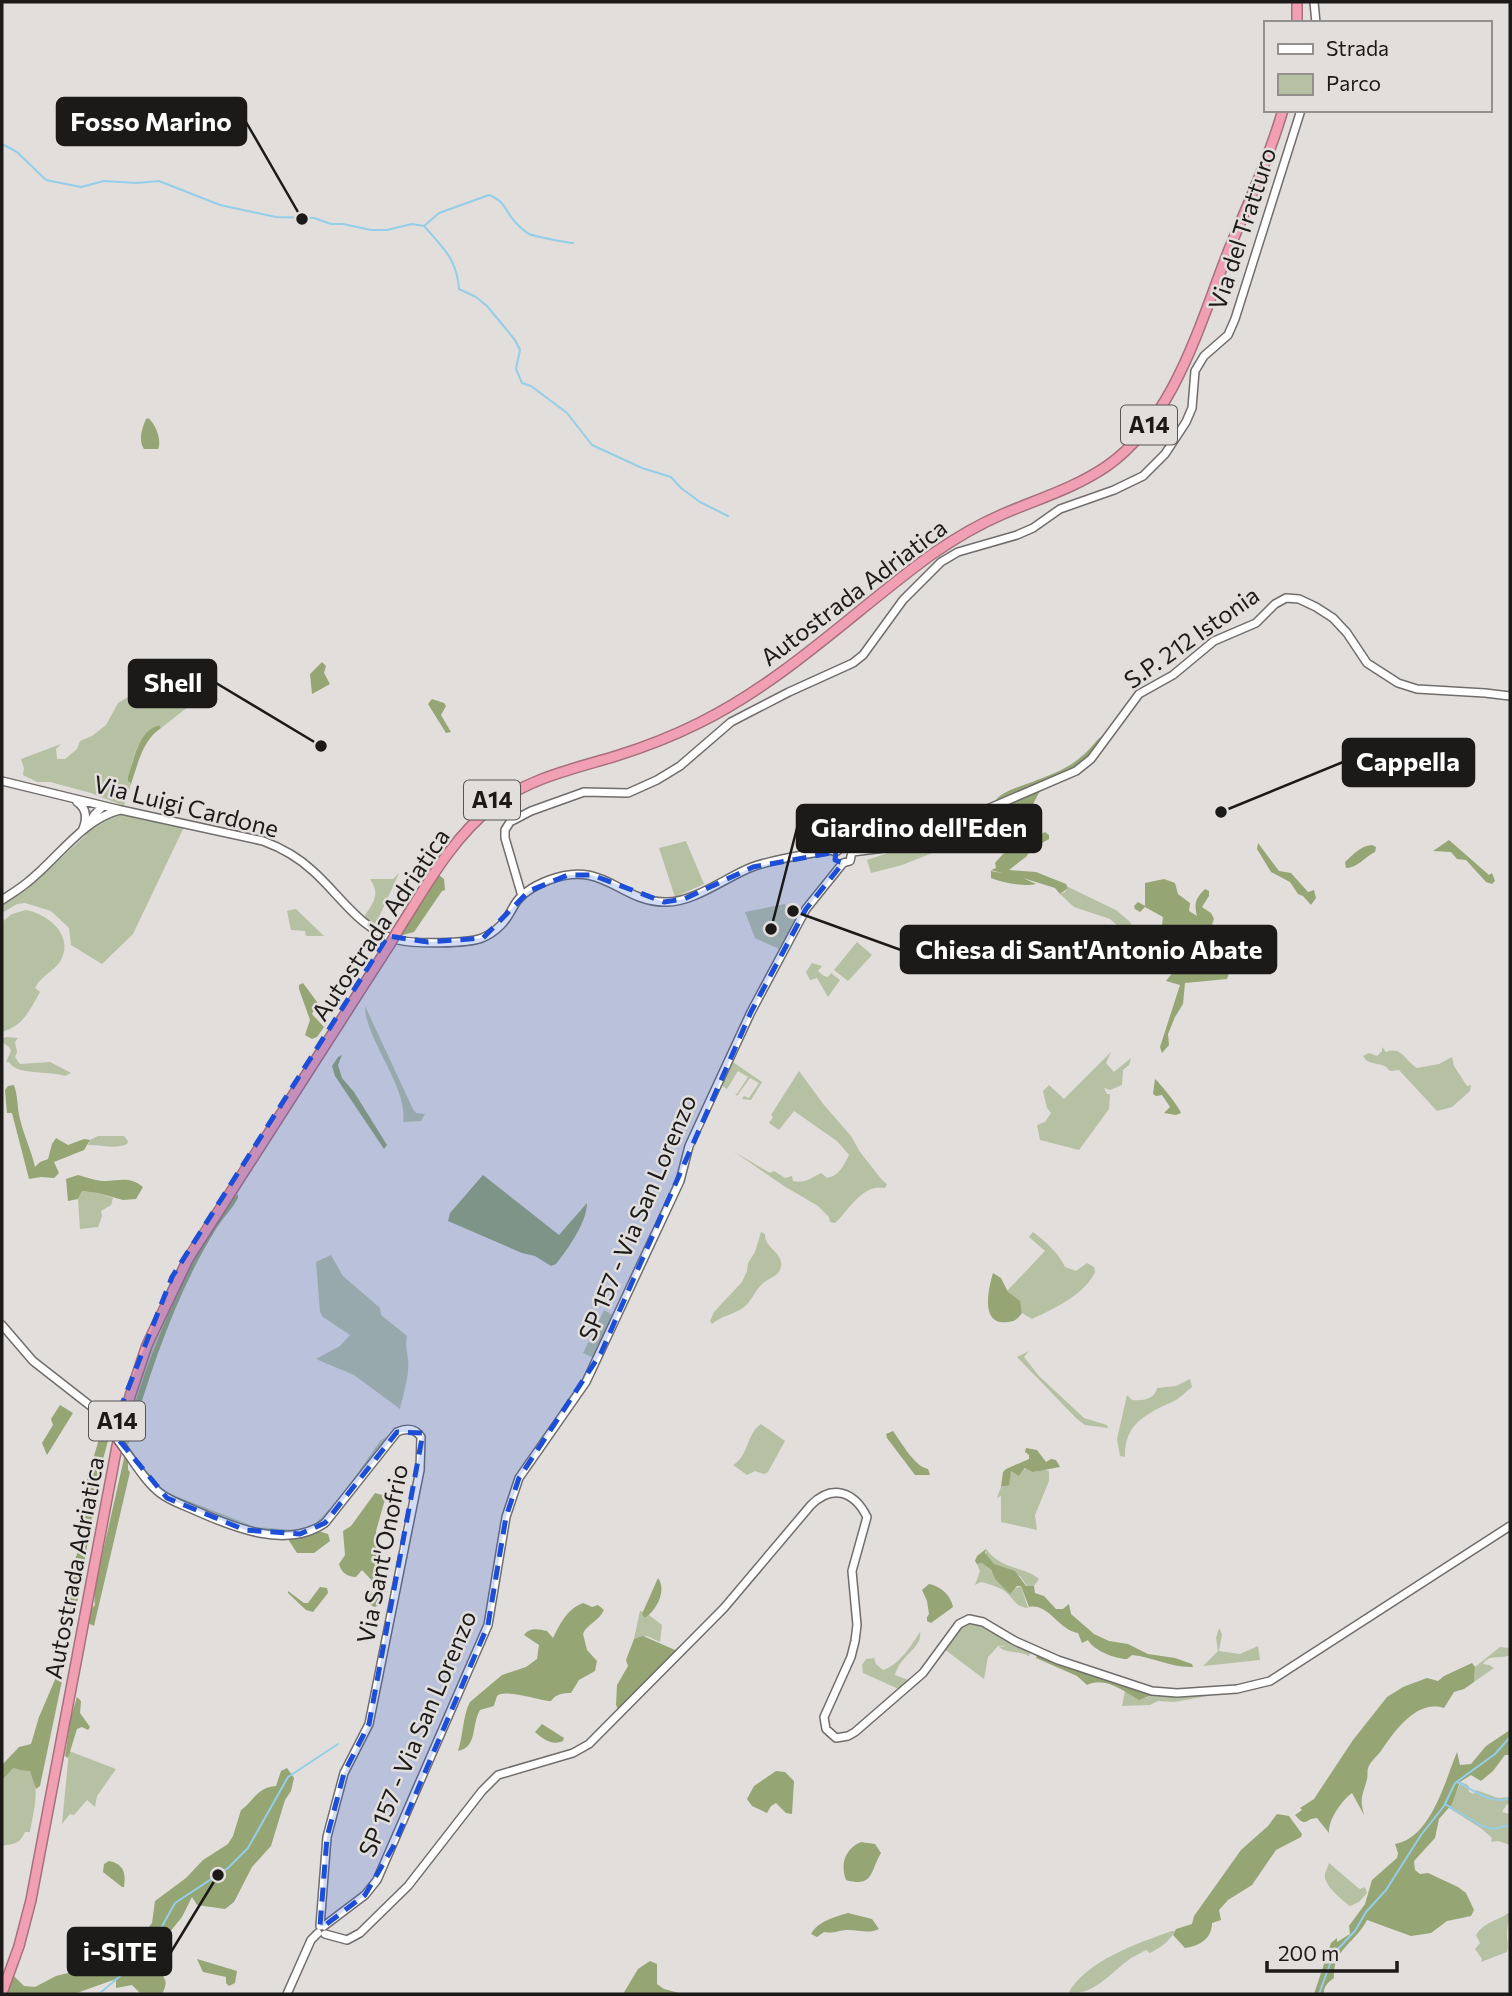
<svg xmlns="http://www.w3.org/2000/svg" width="1512" height="1996" font-family="Commissioner,sans-serif">
  <rect width="100%" height="100%" fill="#e1dedc"/>
  <path fill="#b6c0a2" d="M182,666L198,675L206,693L161,728L159,725C137,732 131,763 129,783L131,784L124,806L91,793L50,782H37L23,775L24,768L21,759L61,744L56,749L57,759H65L77,749L80,741L92,736L106,725L118,703L128,697L144,694L145,689Z
    M118,811L184,827L133,934L102,964L71,945L69,928L51,911L25,903L17,904L2,913V906L27,889L85,836L88,827Z
    M935,834L945,838L953,845L902,865L871,873L867,860L888,853L891,849Z
    M686,841L704,884L675,897L659,848Z
    M399,873L375,926L364,917C373,903 381,895 370,879H393Z
    M1068,887L1116,910L1129,921L1145,941H1141V947L1110,919L1074,907L1060,894L1065,892Z
    M785,904L790,918L796,920L779,949L755,938L745,912Z
    M296,909L324,936H306L305,931L291,930L287,911Z
    M26,910C48,914 74,935 61,960C54,972 42,974 35,988L40,992C29,1011 24,1025 2,1032V922L12,914Z
    M857,942L872,955L848,981L834,970Z
    M812,963L822,966L818,971L824,976L828,977L831,973L840,980L828,997L817,978L810,980L806,972Z
    M365,1006L413,1109L416,1113L425,1114L421,1121L403,1122C409,1089 365,1039 365,1006Z
    M6,1037L18,1038L15,1042L17,1052L15,1057L20,1064L50,1062L71,1073L65,1076C48,1070 17,1076 9,1062H6L11,1051L9,1047L2,1042V1039Z
    M1382,1047L1386,1052C1402,1046 1405,1061 1417,1068L1439,1064L1452,1057L1454,1066L1467,1086L1471,1085L1470,1091L1452,1107L1437,1111L1399,1070L1390,1071C1383,1060 1370,1068 1363,1056L1369,1053L1377,1056L1382,1051Z
    M1111,1052L1106,1063L1114,1072L1131,1058L1129,1065L1123,1070L1122,1085L1110,1090L1104,1088L1107,1094H1110L1109,1109L1079,1150L1040,1140L1037,1125L1045,1122L1051,1113L1047,1108L1043,1091L1049,1085L1064,1099Z
    M730,1060L762,1082L751,1100L742,1099L744,1096L749,1098L759,1083L750,1078L737,1096L735,1093L737,1094L748,1077L738,1071L727,1089L719,1084Z
    M799,1071L824,1105L851,1136L860,1152L882,1180L887,1184L885,1188C863,1183 849,1210 835,1223L830,1222L829,1217L818,1206L784,1186L733,1151L770,1173L774,1171L785,1178L792,1176L793,1181C804,1184 812,1178 821,1173L827,1178C839,1176 844,1165 849,1155L837,1141L794,1111L779,1130L769,1123L773,1117L771,1115Z
    M98,1136H124L128,1141L127,1144C115,1150 101,1144 88,1145L90,1140Z
    M82,1191L98,1193L113,1198L111,1205L101,1211L102,1216L98,1227L80,1229L78,1199Z
    M218,1219L174,1298L155,1345L125,1437L129,1443L126,1447L122,1441L150,1346L183,1276Z
    M761,1232L765,1234C764,1248 783,1252 781,1266C780,1276 769,1278 762,1284C754,1291 751,1304 741,1309C732,1315 721,1316 712,1324L710,1321L714,1312L742,1282L747,1271L748,1263L755,1252Z
    M1033,1232C1046,1242 1058,1252 1065,1267L1076,1271L1087,1263L1094,1267L1095,1272C1085,1294 1054,1309 1032,1319L1022,1313L1021,1307L1007,1291L1045,1251L1029,1237Z
    M331,1255L343,1276L380,1308L381,1315L407,1336C405,1345 407,1350 408,1359C410,1375 403,1394 400,1409L354,1375L316,1359L340,1346L350,1335L323,1317L320,1312L316,1262Z
    M604,1310L614,1316L594,1358L583,1353Z
    M1029,1351L1024,1357L1039,1376L1084,1418L1107,1425L1108,1428L1085,1425L1076,1418L1017,1357Z
    M1190,1379L1192,1387C1186,1391 1181,1398 1174,1401C1148,1413 1124,1423 1125,1457L1120,1456L1117,1439L1127,1395L1132,1400C1143,1401 1155,1399 1157,1388L1176,1386Z
    M761,1424L785,1441L768,1472L764,1474L755,1471L747,1475L733,1465C749,1456 746,1434 761,1424Z
    M390,1434L329,1514L316,1526L296,1531L247,1529L164,1495L147,1476L148,1472L163,1491L255,1527L296,1530L315,1524L340,1498L380,1441Z
    M1026,1468L1035,1472L1043,1469L1049,1471V1481L1035,1515L1037,1530L1001,1522V1496L997,1498L1001,1487H1004L1011,1471L1019,1476Z
    M986,1549C1001,1570 1024,1566 1039,1579L1034,1586H1027L1020,1576L994,1564L986,1556Z
    M982,1563C993,1570 997,1582 1008,1591L1021,1586L1028,1608C1017,1606 1016,1603 1009,1595C1003,1588 990,1584 981,1582L975,1585L980,1571L977,1564Z
    M640,1611H642L645,1618L649,1615L662,1625L660,1642L647,1636L634,1639Z
    M970,1622L980,1624L1014,1644L1011,1646L1016,1645L1030,1653L1029,1656C1019,1650 1007,1654 999,1647L1007,1646H998L988,1657L984,1679L944,1649L959,1627Z
    M1219,1628L1222,1634L1219,1651L1240,1654L1258,1646L1260,1660L1203,1666L1218,1651L1216,1638Z
    M920,1632C923,1648 900,1655 895,1675L911,1681L901,1690L863,1673L862,1665L866,1659L874,1658L876,1664L883,1670C898,1666 912,1645 920,1632Z
    M1500,1647L1510,1648V1655C1500,1660 1490,1653 1483,1664L1489,1665L1494,1668L1474,1682L1475,1667Z
    M1125,1691L1146,1698L1152,1695L1174,1696L1236,1691L1174,1702L1158,1701L1150,1705L1122,1706Z
    M69,1751L116,1769L97,1796L95,1807L87,1800L74,1815L70,1814L62,1824Z
    M11,1767L30,1771C41,1789 33,1813 30,1832H25C19,1845 15,1843 2,1846V1780Z
    M1461,1782L1468,1785L1469,1792L1474,1794L1476,1790L1498,1798L1510,1797V1805L1507,1804L1502,1812L1510,1814V1845L1498,1841L1491,1842L1492,1838L1482,1829L1449,1808Z
    M1329,1863L1357,1887L1360,1889L1365,1887L1367,1893L1359,1902L1350,1906C1342,1900 1323,1885 1325,1874C1326,1870 1328,1867 1329,1863Z
    M1510,1912C1510,1920 1506,1928 1507,1935C1507,1943 1509,1944 1507,1952L1481,1962L1482,1959L1475,1949L1480,1943L1476,1935C1485,1921 1498,1921 1510,1912Z
    M1172,1931H1175C1170,1941 1160,1948 1150,1953L1146,1950C1141,1953 1136,1955 1131,1958C1110,1973 1096,1994 1068,1994C1085,1961 1138,1943 1172,1931Z"/>
  <path fill="#95a574" d="M148,418C156,424 162,441 158,449H144C138,441 142,428 146,419Z
    M322,662L326,666L324,673L330,684L312,694L310,674Z
    M432,699L444,703L446,706L441,715L451,732L446,733L428,704Z
    M159,725L161,728C142,741 138,764 131,784L128,781V777C135,758 137,732 159,725Z
    M1106,733C1098,743 1092,755 1081,763C1059,781 1020,792 994,803C1000,790 1024,786 1037,780C1053,774 1069,768 1082,756C1091,749 1096,739 1106,733Z
    M1041,789L1031,808L1025,813H1017L1003,805Z
    M1045,832L1049,835V839L1030,850L1027,856L1009,870L1036,872L1066,884L1068,888L1060,894L1055,888L1023,878L1036,884C1023,887 1004,883 991,878V871L1002,873L991,870L996,868L995,863L1003,854Z
    M1449,840L1489,875L1492,873L1495,881L1492,884L1486,882L1466,860L1457,859L1451,852L1433,851Z
    M1258,843L1279,871L1291,873L1308,892L1314,890L1316,898L1311,905L1303,896L1298,894L1290,882L1271,872L1257,849Z
    M1372,845L1376,847L1375,852C1365,857 1357,868 1346,868L1345,862C1353,855 1360,846 1372,845Z
    M439,875L444,879L445,890L442,891L414,932L399,936Z
    M1164,879L1175,883L1178,894L1190,903L1189,911L1197,916C1194,904 1195,899 1205,889L1209,891V896L1202,907L1211,913L1214,919L1208,937L1214,951L1212,962H1226L1248,952L1256,956C1230,966 1188,984 1160,966C1153,961 1147,953 1141,947V941L1156,948L1170,964L1179,963L1196,949H1188L1171,953L1161,933L1163,917L1145,907L1140,912L1135,909L1134,906L1138,902L1145,906V883Z
    M1231,967L1227,979L1185,983L1183,1004L1175,1017L1168,1034L1169,1045L1162,1053L1160,1047L1180,985L1166,981L1173,972L1202,974Z
    M303,983L317,1002L312,1014L324,1027L317,1037L312,1039L305,1035L310,1020L299,989V985Z
    M342,1055L338,1065L342,1078L354,1092L387,1145L384,1149L335,1076L332,1066L338,1057Z
    M1155,1079C1159,1082 1180,1108 1181,1113L1176,1115L1164,1113L1170,1107L1162,1095L1156,1096L1153,1094Z
    M14,1085C18,1096 17,1107 20,1119C24,1136 31,1149 35,1167L40,1162L48,1159L52,1144L56,1138L68,1145L84,1139L90,1140L84,1150L54,1162L59,1173L54,1178L41,1177L29,1179L12,1113H7L5,1090L8,1086Z
    M78,1175C86,1177 94,1180 102,1181C118,1182 128,1175 143,1187L136,1199L123,1200L98,1193L82,1191L78,1199L68,1201L66,1179Z
    M483,1175L559,1235L587,1203C587,1222 568,1249 556,1264L551,1266L535,1256L522,1253L448,1221L450,1213Z
    M238,1194V1198C232,1209 223,1218 216,1229C175,1295 151,1370 129,1443L125,1437C145,1367 170,1300 207,1237C215,1224 226,1203 238,1194Z
    M993,1273L1001,1278L1008,1292L1020,1301L1022,1313C1018,1319 1015,1321 1008,1322C980,1326 988,1290 993,1273Z
    M60,1405L73,1413L47,1455L42,1443L53,1425L51,1419Z
    M103,1424L110,1433L100,1471L76,1610L73,1612L70,1610C71,1593 70,1577 75,1560C78,1549 87,1538 86,1528L79,1523C81,1490 95,1457 103,1424Z
    M893,1431C901,1442 915,1467 928,1469L930,1475H915L887,1438L886,1434Z
    M1026,1448L1037,1450L1046,1462L1051,1459L1056,1460L1060,1467L1033,1472L1025,1468L1019,1476L1011,1471L1009,1485L1001,1487L1003,1472L1006,1469L1029,1459V1455L1025,1452Z
    M125,1454L128,1458V1470L130,1472L94,1626L88,1623L91,1609L95,1605C93,1594 97,1580 99,1569Z
    M375,1493L386,1496L376,1531L377,1568L386,1591L383,1593L384,1601L381,1605L374,1607L370,1604L368,1594L379,1590L376,1585L362,1570L356,1577C347,1577 341,1572 339,1564L345,1555L343,1531L351,1526Z
    M318,1531L328,1534L330,1541L314,1553H297L286,1536L310,1534Z
    M986,1549L985,1553L994,1564L1015,1571L1026,1586H1034L1035,1593L1044,1596L1056,1609H1063L1069,1604L1071,1614L1094,1634L1109,1641L1128,1644L1148,1654L1175,1658L1192,1664L1193,1667C1172,1668 1153,1657 1132,1655L1127,1659C1115,1659 1093,1650 1088,1640L1082,1643L1078,1633C1058,1630 1049,1603 1029,1607L1021,1586H1017L1010,1594L996,1580L991,1570L982,1563L977,1564L975,1561L977,1556Z
    M658,1578C667,1590 657,1610 645,1618L642,1614Z
    M929,1584C940,1586 951,1595 953,1607L931,1623L927,1621V1617L929,1614L927,1601L922,1590Z
    M320,1587L327,1588L328,1593L313,1612L306,1610L288,1593V1591L304,1603H308Z
    M583,1603L592,1607L598,1605L604,1610C599,1621 586,1625 583,1634L587,1650L597,1661L595,1671L579,1680L571,1693C562,1693 556,1694 551,1701C541,1701 503,1688 497,1696C497,1696 494,1705 494,1706L480,1710C471,1725 478,1747 458,1751C463,1737 463,1714 470,1702L502,1675L526,1667L537,1659L539,1645L524,1635C530,1627 538,1629 547,1631L553,1638C560,1624 567,1609 583,1603Z
    M643,1636L675,1650L681,1645L683,1648L619,1711L616,1705L617,1685L628,1666L626,1660L634,1639Z
    M1037,1655L1152,1695L1139,1700C1125,1692 1105,1676 1087,1685L1077,1676L1036,1658Z
    M1472,1663L1475,1667L1474,1682L1464,1689L1454,1692L1444,1708C1416,1699 1394,1732 1381,1751C1377,1756 1370,1762 1368,1768C1367,1771 1368,1775 1367,1779C1363,1796 1359,1796 1364,1815L1352,1793C1342,1800 1328,1820 1329,1833L1317,1818C1305,1818 1307,1829 1295,1815L1302,1810L1300,1808L1314,1799L1353,1740L1387,1697L1403,1687L1427,1678L1438,1681L1444,1676Z
    M61,1673L63,1676L40,1786L36,1789L30,1771C5,1770 21,1761 2,1780V1765L19,1747L31,1744L39,1717L57,1675Z
    M77,1697L81,1701L80,1713L90,1727L88,1730L82,1727L77,1729L68,1758L65,1756L71,1717Z
    M542,1724L564,1738L563,1741C552,1746 543,1739 535,1732Z
    M1510,1730V1755H1505L1493,1771L1481,1781L1471,1775L1460,1782L1452,1804L1439,1819L1435,1838L1414,1861L1415,1870L1420,1874L1428,1873L1458,1887L1466,1893L1474,1910L1471,1916L1447,1921L1431,1933L1411,1936L1367,1920C1356,1942 1332,1950 1334,1978C1328,1982 1323,1987 1324,1994H1314L1331,1943L1337,1938V1942L1350,1934L1349,1926L1365,1904L1372,1880L1397,1858L1398,1853L1395,1844C1431,1838 1445,1781 1457,1752L1460,1765L1471,1764L1486,1746Z
    M287,1768L294,1778L291,1791L285,1800L271,1846L252,1867L234,1902L225,1909L197,1905L192,1897L182,1917L165,1938L157,1960L150,1965C159,1975 172,1976 162,1994H141L132,1985L116,1988V1979L74,1994H3L11,1973L24,1986L35,1987L56,1976L76,1971L116,1946L129,1947L134,1945L152,1923L155,1901L186,1878L203,1860L228,1844L233,1836L241,1810C253,1802 257,1787 276,1786L281,1771Z
    M776,1771L785,1772L794,1781L792,1814L786,1813L776,1803L771,1806L767,1813L752,1806L747,1799L754,1786Z
    M1277,1814L1289,1816L1302,1834L1301,1837L1276,1850L1252,1885L1228,1900L1219,1910L1221,1920L1212,1923C1212,1939 1199,1946 1185,1948L1173,1935L1176,1929L1192,1924L1194,1916L1241,1850L1268,1826Z
    M861,1842L875,1844L881,1853C870,1871 874,1888 846,1880C840,1864 845,1849 861,1842Z
    M109,1861C124,1864 126,1873 124,1887H122L103,1872L104,1864Z
    M848,1913L872,1919L879,1929C868,1934 860,1930 848,1930C839,1930 834,1934 824,1932L817,1937L811,1934C818,1921 835,1917 848,1913Z
    M197,1959L237,1971L235,1983L229,1986L226,1983V1977L203,1972Z
    M650,1961L657,1964V1984L664,1989L683,1994H623L638,1969Z"/>
  <g fill="none" stroke-linecap="round" stroke-linejoin="round">
    <path stroke="#94cee8" stroke-width="2" d="M2,144L17,152L46,180L81,187L104,181L136,183L159,181L220,205L276,217L314,218L331,224H343L371,230H387L412,224L424,226L439,213L489,195C507,202 504,211 516,223C519,226 525,232 529,234C533,236 569,243 573,243
      M425,227C443,248 457,259 459,289L476,297L487,306L515,340L520,350L516,369L522,383L531,386L567,413L592,445L642,468L671,477L681,488L700,502L728,516
      M1457,1782C1473,1789 1491,1806 1510,1798
      M1445,1804L1480,1825L1492,1829L1510,1825
      M99,1994L140,1959L156,1937L175,1903L228,1868L248,1848L288,1777L338,1744
      M1319,1994L1334,1953L1355,1931L1366,1912L1386,1890L1421,1835L1444,1806L1455,1783L1495,1754L1510,1737"/>
    <defs>
      <path id="secondary" d="M1314,2L1316,23
        M2,781L121,810L263,841C282,848 298,857 313,871C340,895 361,931 398,940C414,944 467,944 482,938C489,935 495,931 500,926C507,920 510,912 515,904C522,893 536,885 549,880C603,859 619,901 664,902C692,904 726,877 752,867C777,858 805,855 830,850L836,852L842,847H848L852,852L850,861L843,863L806,909L751,1012L689,1146L680,1181L586,1382L519,1478L506,1517L488,1625L377,1880L365,1895L324,1926
        M77,802C88,809 87,820 82,831
        M89,825L94,815L103,806
        M852,852L893,847L915,840L1076,771L1091,759L1139,694L1173,675L1214,641L1256,623L1275,604L1286,598L1299,599L1316,607L1333,618L1347,633L1367,663L1398,683L1417,689L1485,693L1510,696
        M522,896L505,838V830L510,822L531,811L584,792L628,793L657,780L680,766L731,722L789,692L853,663L863,655L903,600L941,562L958,552L1017,535L1033,528L1060,509L1114,490L1143,476L1165,454L1186,422L1192,408L1195,371L1204,356L1228,335L1235,319L1301,110
        M2,900C11,894 21,888 29,881C58,858 83,819 120,810
        M2,1325L33,1361L97,1411L107,1425
        M125,1450C136,1465 146,1482 160,1493C170,1501 183,1505 194,1510C232,1527 287,1550 325,1523L397,1432C406,1428 415,1428 421,1437L420,1470L369,1724L344,1773L327,1837L320,1926
        M325,1934L347,1940L360,1933L408,1886L482,1791L498,1775L573,1753L589,1744L724,1608L811,1505C832,1484 854,1491 867,1517L852,1571L857,1625L855,1641L851,1657L824,1717L826,1729L836,1738L848,1736L855,1732L923,1673L959,1624L969,1619L983,1622L1015,1641L1058,1660L1152,1691L1177,1693L1237,1689L1270,1681L1510,1526
        M287,1994L311,1940L318,1933"/>
      <path id="highway" d="M1297,23V2
        M397,932C425,888 451,839 493,806C529,778 573,769 616,756C645,747 673,736 699,723C786,680 854,611 931,555C954,539 977,525 1003,514C1038,499 1075,488 1107,466C1176,417 1200,322 1230,247C1249,202 1269,157 1283,110
        M2,1993L19,1946L31,1900L117,1446L130,1396L147,1345L188,1259L390,944"/>
    </defs>
    <use href="#secondary" stroke="#706d6c" stroke-width="10"/>
    <use href="#highway" stroke="#a6707c" stroke-width="12"/>
    <use href="#secondary" stroke="#fff" stroke-width="7"/>
    <use href="#highway" stroke="#f19fb2" stroke-width="9"/>
    <defs>
      <path id="secondary-bridge" d="M107,1425L125,1450"/>
      <path id="highway-bridge" d="M390,944L397,932"/>
    </defs>
    <use href="#secondary-bridge" stroke="#706d6c" stroke-width="10" stroke-linecap="butt"/>
    <use href="#highway-bridge" stroke="#a6707c" stroke-width="12" stroke-linecap="butt"/>
    <use href="#secondary-bridge" stroke="#fff" stroke-width="7"/>
    <use href="#highway-bridge" stroke="#f19fb2" stroke-width="9"/>
  </g>
  <path fill="#1d4ed8" fill-opacity="0.2" stroke="#1d4ed8" stroke-width="5" stroke-dasharray="14 9" stroke-linejoin="round" d="M836,852L835,860L843,863L806,909L751,1012L601,1353L519,1478L506,1517L488,1625L393,1847L365,1895L324,1926H320L327,1837L344,1773L369,1724L423,1433L397,1432L325,1523L300,1534L245,1530L167,1498L114,1434L122,1404L172,1277L388,936L428,942L483,938L529,891L568,875H592L664,902L684,899L753,867Z"/>
  <g text-anchor="middle" stroke-width="5" stroke-linejoin="round" paint-order="stroke">
    <g fill="#e1dedc" stroke="#565554" stroke-width="2">
      <rect x="1121" y="405.5" width="56" height="39" rx="5"/>
      <rect x="464" y="780.5" width="56" height="39" rx="5"/>
      <rect x="89" y="1401.5" width="56" height="39" rx="5"/>
    </g>
    <g font-size="23" font-weight="bold" fill="#1b1a19">
      <text x="1149" y="433">A14</text>
      <text x="492" y="808">A14</text>
      <text x="117" y="1429">A14</text>
    </g>
    <g font-size="24" fill="#1b1a19" stroke="#e1dedc">
      <text transform="translate(1243 229) rotate(-72)" y="8">Via del Tratturo</text>
      <text transform="translate(854 593) rotate(-37)" y="8">Autostrada Adriatica</text>
      <text transform="translate(1192 638) rotate(-35)" y="8">S.P. 212 Istonia</text>
      <text transform="translate(186 807) rotate(14)" y="8">Via Luigi Cardone</text>
      <text transform="translate(381 925) rotate(-56)" y="8">Autostrada Adriatica</text>
      <text transform="translate(638 1218) rotate(-67)" y="8">SP 157 - Via San Lorenzo</text>
      <text transform="translate(383 1554) rotate(-79)" y="8">Via Sant'Onofrio</text>
      <text transform="translate(75 1568) rotate(-79)" y="8">Autostrada Adriatica</text>
      <text transform="translate(418 1734) rotate(-67)" y="8">SP 157 - Via San Lorenzo</text>
    </g>
  </g>
  <path fill="none" stroke="#1b1a19" stroke-width="2.5" d="M302 219L246 122M321 746L216 683M1221 812L1343 762M771 929L797 828M793 911L901 950M218 1875L171 1952"/>
  <g fill="#1b1a19" stroke="#e1dedc" stroke-width="2.5">
    <circle cx="302" cy="219" r="7"/>
    <circle cx="321" cy="746" r="7"/>
    <circle cx="1221" cy="812" r="7"/>
    <circle cx="771" cy="929" r="7"/>
    <circle cx="793" cy="911" r="7"/>
    <circle cx="218" cy="1875" r="7"/>
  </g>
  <g fill="#1b1a19" stroke="#1b1a19" stroke-width="2.5">
    <rect x="57" y="98" width="189" height="47" rx="7"/>
    <rect x="129" y="660" width="87" height="47" rx="7"/>
    <rect x="1343" y="739" width="131" height="47" rx="7"/>
    <rect x="797" y="805" width="244" height="47" rx="7"/>
    <rect x="901" y="926" width="375" height="47" rx="7"/>
    <rect x="68" y="1928" width="103" height="47" rx="7"/>
  </g>
  <g font-size="26" text-anchor="middle" font-weight="bold" fill="#fff">
    <text x="151" y="131">Fosso Marino</text>
    <text x="173" y="692">Shell</text>
    <text x="1408" y="771">Cappella</text>
    <text x="919" y="837">Giardino dell'Eden</text>
    <text x="1089" y="959">Chiesa di Sant'Antonio Abate</text>
    <text x="120" y="1961">i-SITE</text>
  </g>
  <rect width="1512" height="1996" fill="none" stroke="#1b1a19" stroke-width="7"/>
  <rect x="1264" y="21" width="228" height="91" fill="#e1dedc" stroke="#92908e" stroke-width="2"/>
  <rect x="1278" y="44" width="35" height="10" fill="#ffffff" stroke="#92908e" stroke-width="2"/>
  <text x="1326" y="56" font-size="21" fill="#1b1a19">Strada</text>
  <rect x="1278" y="74" width="35" height="21" fill="#b6c0a2" stroke="#92908e" stroke-width="2"/>
  <text x="1326" y="91" font-size="21" fill="#1b1a19">Parco</text>
  <path d="M1267 1961v10h130v-10" fill="none" stroke="#1b1a19" stroke-width="3.5"/>
  <text x="1278" y="1961" font-size="21" fill="#1b1a19" stroke="#e1dedc" stroke-width="5" paint-order="stroke">200 m</text>
</svg>
